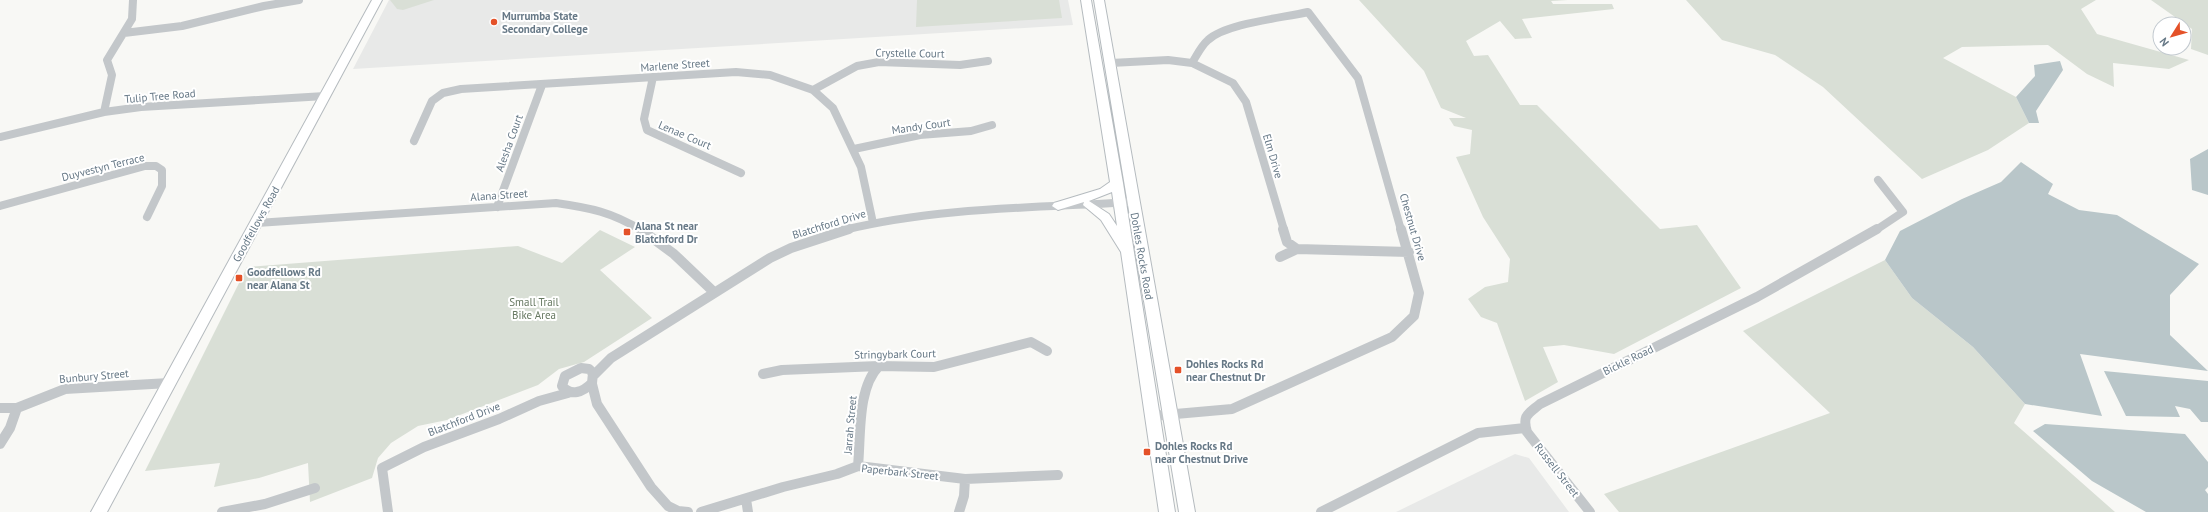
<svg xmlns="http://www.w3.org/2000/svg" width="2208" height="512" font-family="'PT Sans',sans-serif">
  <rect width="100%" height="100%" fill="#f8f8f5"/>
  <path fill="#e8e9e8" d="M389,0H1068L1073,25L353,69Z
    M1515,454L1529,458L1569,512H1396Z"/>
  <path fill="#d9dfd6" d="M390,0H434L403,10L397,9Z
    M917,0H1059L1062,18L916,27Z
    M1359,0H1568L1551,1L1553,4H1612L1614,9L1522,19L1532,38L1515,39L1500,21L1466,41L1474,56L1488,55L1520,105H1537L1660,229L1697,225L1741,288L1614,354L1564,345L1543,347L1558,382L1525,401L1497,323L1481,317L1468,299L1485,287L1508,282L1510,259L1483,217L1456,157L1470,154L1472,130L1454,126L1449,118H1466L1441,108L1424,71Z
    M1686,0H2096L2081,9L2097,34L2189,60L2169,69L2113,63L2114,87L2087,74L2048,45L1962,47L1943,58L2016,97L2029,123L1988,150L1922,179L1823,87L1775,55L1722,40Z
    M2151,0H2208V55L2191,49L2192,29Z
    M600,230L635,247L600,270L652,318L584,362L559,369L538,385L447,420L418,426L391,443L378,458L372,478L310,502L308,463L259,478L214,487L220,463L145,471L247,267L518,246L562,263Z
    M1885,260L1912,298L1973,347L2025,404L2014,423L2115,512H1619L1604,494L1830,413L1743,331Z"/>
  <path fill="#b9c6c9" d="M2060,61L2063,70L2036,111L2039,123H2029L2016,97L2035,76L2034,65Z
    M2208,149V195L2192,190L2190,159Z
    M2021,162L2053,184L2048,194L2079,210L2117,215L2199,264L2170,295V335L2208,371L2080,354L2102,416L2025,404L1973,347L1912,298L1885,260L1900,231L1962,199L2001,182Z
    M2104,371L2208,381V422H2201L2190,409L2175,406L2180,417L2126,416Z
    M2045,424L2185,434L2208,462V487L2205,490L2208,494V512H2146L2092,481L2033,431Z"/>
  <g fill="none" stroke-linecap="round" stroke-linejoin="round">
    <defs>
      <path id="secondary" d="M372,0H382L107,512H91Z
        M1081,0H1091L1123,183L1175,512H1159L1121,252L1101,220L1083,205L1084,202L1058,210L1052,206L1054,203L1100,189L1110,182ZM1112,192L1117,226L1109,214L1089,201Z
        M1094,0H1104L1195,512H1179Z"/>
    </defs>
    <use href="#secondary" stroke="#b5bbbf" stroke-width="2"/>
    <path stroke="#c3c7ca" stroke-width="8" d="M124,33L182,26L264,6L299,0
      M1111,63L1168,60L1192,63L1233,83L1246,102L1284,230
      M1192,63C1197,55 1201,46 1208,40C1226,23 1283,18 1308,12L1358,78L1401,230
      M653,77L644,119L647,130L741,173
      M813,90L857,66L879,62L960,65L988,61
      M104,112L112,75L107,60L132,19L133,0
      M0,137L104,112L141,107L325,96
      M414,141L432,101L443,93L461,89L736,72L770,75L813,90L833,108L861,167L873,223
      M854,149L920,135L971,131L992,125
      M0,206L145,166H156L162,170V186L147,217
      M497,207L542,85
      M257,223L556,203C591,208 611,212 641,230
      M844,230C939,207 1036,208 1133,202
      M1876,230L1903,212L1878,180"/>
    <path stroke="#c3c7ca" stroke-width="10" d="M640,229L674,254L714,292
      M1283,229L1287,242L1297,249L1409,252
      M1280,257L1297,249
      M581,368L589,369L593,373L592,383C583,392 571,397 562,386L565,376Z
      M763,374L782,370L879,366L934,367L1031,342L1047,351
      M594,375L611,358L770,258L791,248L849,229
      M592,384L597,404L651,487L668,506L678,511L688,512
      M0,408H17L65,389L169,383
      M1153,416L1232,409L1392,337L1414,316L1419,293L1401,229
      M0,444L10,428L17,408
      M858,466C861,436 857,388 879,366
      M746,499L748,512
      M222,512L265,504L315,488
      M388,512L382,468L424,447L499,419L539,401L568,393
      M701,512L783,487L837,474L858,466L965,479L1058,475
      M959,512L964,496L965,479
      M1321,512L1478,433L1525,428
      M1590,512L1527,432C1522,415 1528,414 1540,404L1757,297L1877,229"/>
    <use href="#secondary" fill="#fff" fill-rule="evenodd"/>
  </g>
  <g fill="#e45128" stroke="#fff" stroke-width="1.5">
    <circle cx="494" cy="22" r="4"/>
    <rect x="623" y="228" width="8" height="8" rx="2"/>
    <rect x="235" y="274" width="8" height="8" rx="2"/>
    <rect x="1174" y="366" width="8" height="8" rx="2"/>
    <rect x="1143" y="448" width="8" height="8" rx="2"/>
  </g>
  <g text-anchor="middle" stroke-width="4" stroke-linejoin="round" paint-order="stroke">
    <g font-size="11" font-weight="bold" fill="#667886" stroke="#fff" text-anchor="start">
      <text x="502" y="20">Murrumba State<tspan x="502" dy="13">Secondary College</tspan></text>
      <text x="635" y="230">Alana St near<tspan x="635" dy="13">Blatchford Dr</tspan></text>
      <text x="247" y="276">Goodfellows Rd<tspan x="247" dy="13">near Alana St</tspan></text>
      <text x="1186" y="368">Dohles Rocks Rd<tspan x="1186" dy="13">near Chestnut Dr</tspan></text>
      <text x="1155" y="450">Dohles Rocks Rd<tspan x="1155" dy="13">near Chestnut Drive</tspan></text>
    </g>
    <g font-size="11" fill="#667886" stroke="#fff">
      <text transform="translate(910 53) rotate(1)" y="4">Crystelle Court</text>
      <text transform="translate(675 65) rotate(-4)" y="4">Marlene Street</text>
      <text transform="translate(160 96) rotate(-5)" y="4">Tulip Tree Road</text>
      <text transform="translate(921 126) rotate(-8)" y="4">Mandy Court</text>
      <text transform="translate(685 135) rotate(23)" y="4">Lenae Court</text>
      <text transform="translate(509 143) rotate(-70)" y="4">Alesha Court</text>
      <text transform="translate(1273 156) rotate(74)" y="4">Elm Drive</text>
      <text transform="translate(103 167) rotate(-14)" y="4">Duyvestyn Terrace</text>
      <text transform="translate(499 195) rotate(-4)" y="4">Alana Street</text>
      <text transform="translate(256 224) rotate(-61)" y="4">Goodfellows Road</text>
      <text transform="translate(829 224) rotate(-17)" y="4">Blatchford Drive</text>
      <text transform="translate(1413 227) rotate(74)" y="4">Chestnut Drive</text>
      <text transform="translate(1142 256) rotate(80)" y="4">Dohles Rocks Road</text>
      <text transform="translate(895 354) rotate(-1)" y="4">Stringybark Court</text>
      <text transform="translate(1628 360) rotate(-26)" y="4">Bickle Road</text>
      <text transform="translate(94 376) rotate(-5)" y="4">Bunbury Street</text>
      <text transform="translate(464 419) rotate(-21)" y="4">Blatchford Drive</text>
      <text transform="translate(850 425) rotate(-85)" y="4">Jarrah Street</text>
      <text transform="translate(1557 470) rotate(52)" y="4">Russell Street</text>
      <text transform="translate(900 472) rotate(6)" y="4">Paperbark Street</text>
    </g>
    <g font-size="11" fill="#667861" stroke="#fff">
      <text x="534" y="306">Small Trail<tspan x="534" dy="13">Bike Area</tspan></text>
    </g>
  </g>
  <g transform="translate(2172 36) rotate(233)"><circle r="19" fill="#ffffff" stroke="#c2c9cf"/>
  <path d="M0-3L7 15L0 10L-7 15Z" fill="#e45128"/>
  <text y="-6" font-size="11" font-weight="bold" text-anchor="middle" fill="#667886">N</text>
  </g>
</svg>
